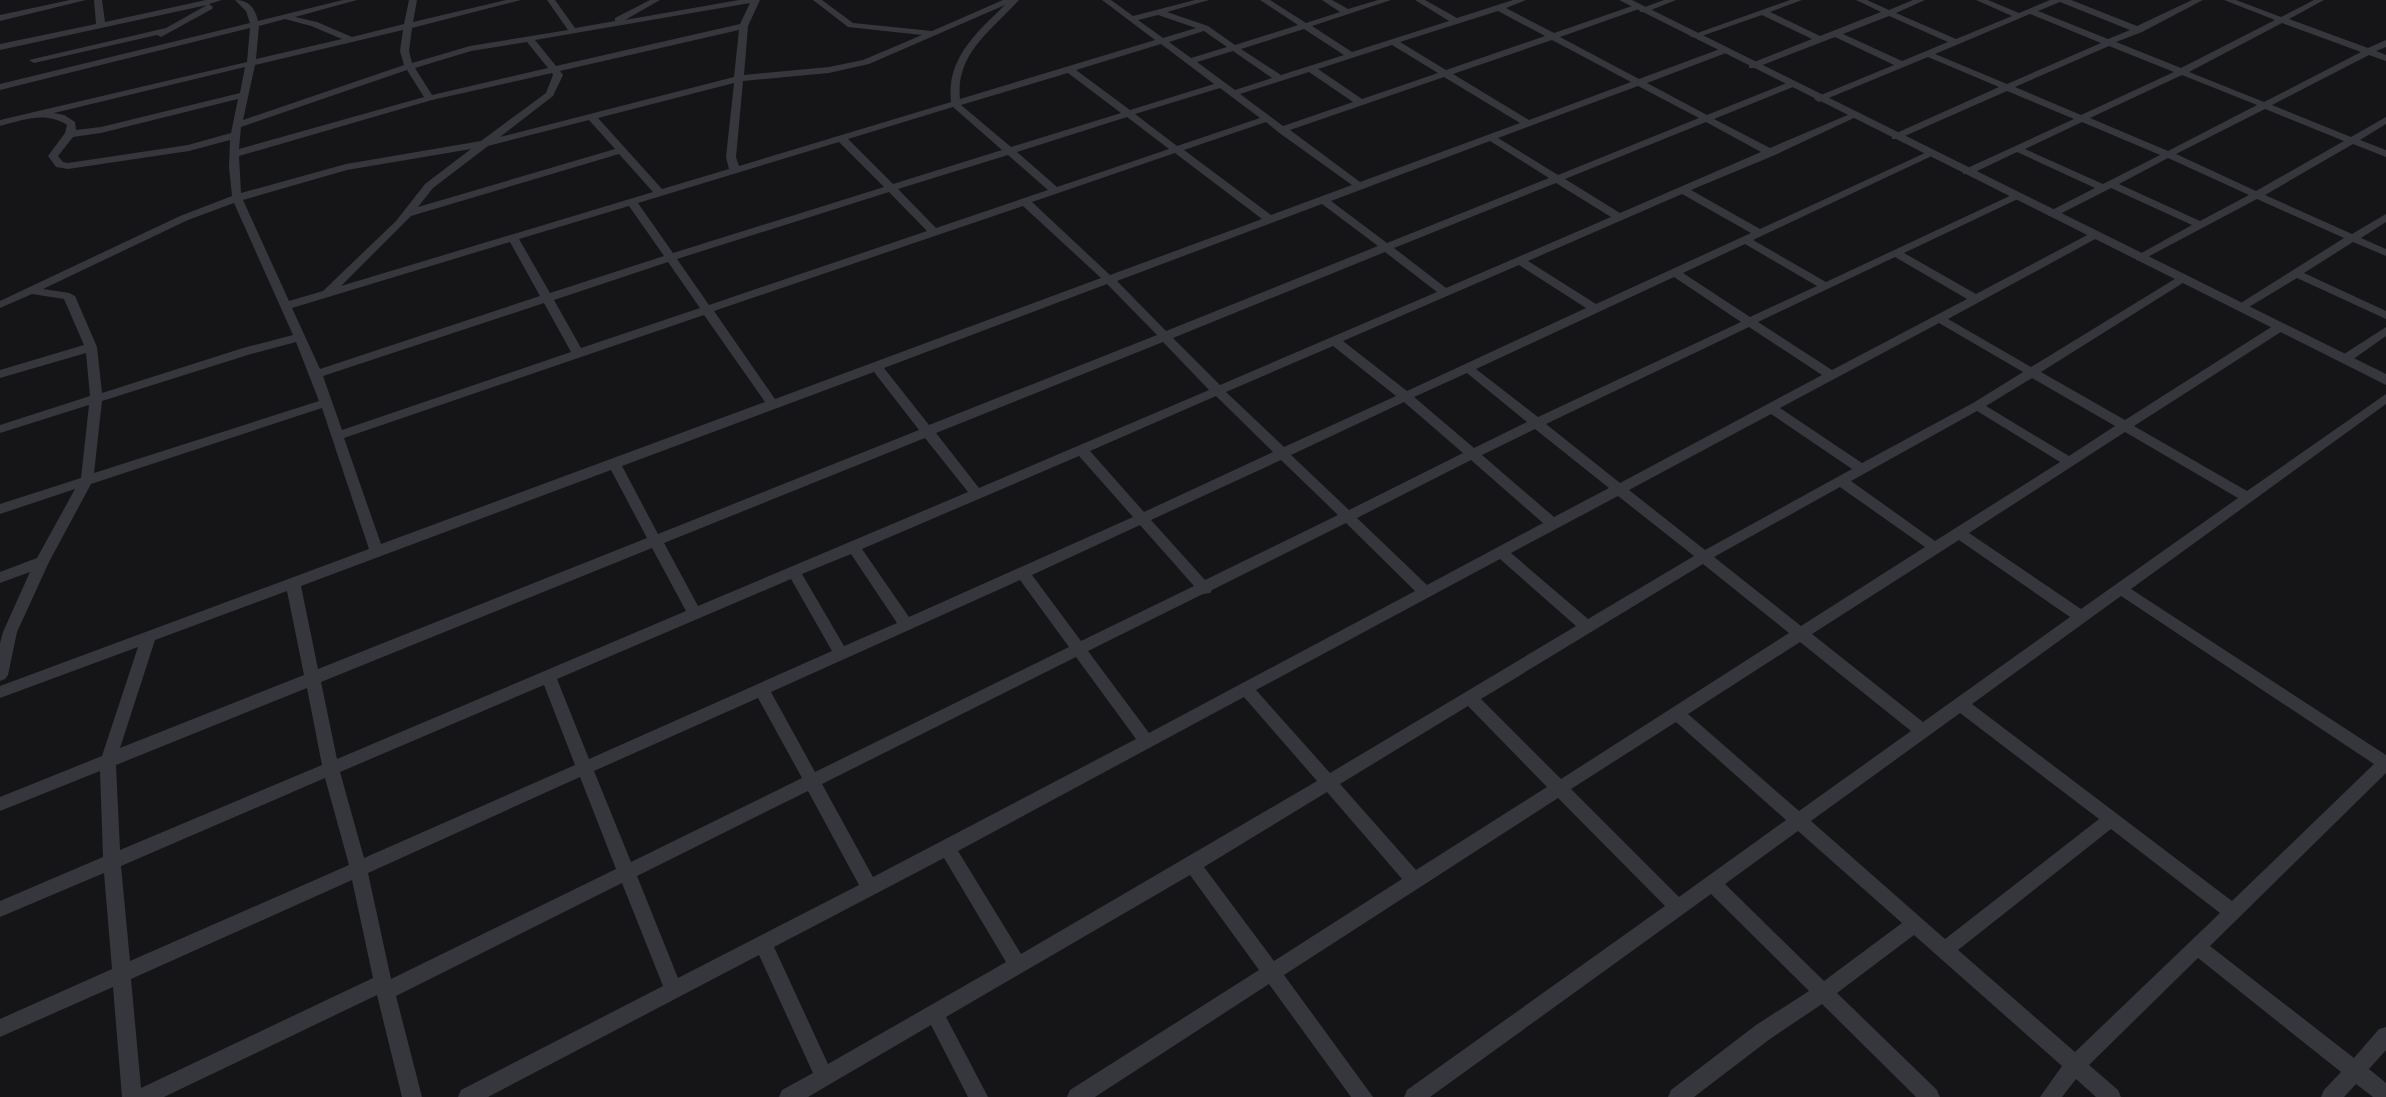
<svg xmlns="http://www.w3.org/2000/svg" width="2386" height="1097" font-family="'Open Sans',sans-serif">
  <rect width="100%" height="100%" fill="#151517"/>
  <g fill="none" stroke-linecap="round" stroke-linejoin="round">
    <path fill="#36373c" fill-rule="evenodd" d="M70,0H86L0,21V15Z
      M94,0H102L105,22L206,0H222L209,4L213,7L212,9L161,37L157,35L34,63L29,60L166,28L207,5L0,50V44L96,24Z
      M235,0C249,0 255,8 258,21L343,0H357L295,17L317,22L352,37L404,24L409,0H417L413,22L506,0H521L412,28L409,51L412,63L470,46L568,30L547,0H555L575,28L615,21V18L650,0H660L625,20L739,0H760L748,26L744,75L829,67L863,60L922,35L848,27L813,0H822L853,23L932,31L1003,0H1019C992,30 955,54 960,99L1155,40L1102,0H1111L1133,16L1195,0H1209L1167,12L1208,26L1235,45L1298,25L1260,0H1270L1306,23L1340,12L1322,0H1332L1348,9L1378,0H1391L1312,26L1352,52L1449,21L1415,0H1425L1457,18L1513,0H1526L1506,8L1554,33L1635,5H1641L1642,8L1664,0H1676L1646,12H1640L1639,9L1560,37L1639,79L1720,49H1726V53L1647,83L1707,115L1787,83H1793V87L1714,119L1770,148L1850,114L1858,116L1775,155L1691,190L1760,229L1927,152L1936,154L1753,240L1826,282L2016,193L2021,196L2020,198L1904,253L1976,294L2091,233H2099V237L1948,319L2031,367L2178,277H2186V281L2041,372L2125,420L2276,324H2284V330L2134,426L2247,491L2386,394V404L2131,589L2386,755V773L2210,946L2354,1058L2379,1029L2386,1027V1050L2369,1069L2386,1083V1097H2373L2356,1084L2344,1097H2321L2324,1090L2341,1072L2198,958L2089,1065L2118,1090L2121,1097H2096L2076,1079L2062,1097H2040L2062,1066L1914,935L1837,993L1937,1090L1940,1097H1916L1822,1004L1770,1039L1694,1097H1668L1671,1090L1756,1025L1809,991L1711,894L1430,1097H1404L1407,1090L1665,906L1558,798L1284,975L1373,1097H1351L1269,984L1095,1097H1067L1070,1090L1259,970L1190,875L946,1017L988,1097H968L931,1025L808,1097H779L782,1090L813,1073L759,955L488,1097H458L461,1090L663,986L622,883L396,996L422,1097H402L377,995L164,1097H122L113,987L0,1037V1019L112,969L104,873L0,917V901L103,857L100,771L0,811V797L102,756L138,647L0,698V686L369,549L322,408L91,484L49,562L17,632L8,675L5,679L0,681V643L3,632L30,572L0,583V572L37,558L75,489L0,514V504L81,478L89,405L0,433V425L90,396L86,353L0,378V370L84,345L64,299L32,294L0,308V301L180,216L232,196L229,167L230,140L189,151L68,169L56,167L48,156L65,133L67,125C45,111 24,120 0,126V120L247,62L250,28L0,90V84L250,23L246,11ZM750,3L740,24L556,66L535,40ZM1005,5C976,33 946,59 951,102L739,166L736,157L743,81L829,73L869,64ZM1498,11L1545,36L1446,70L1400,42ZM1158,15L1196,28L1163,38L1138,20ZM285,19L311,26L342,39L256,59L259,26ZM1304,29L1344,55L1281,75L1241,49ZM403,30L400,51L404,65L243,120L255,65ZM739,30L734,77L500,137L553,96L563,75L560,71ZM1204,31L1227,47L1191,58L1169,42ZM1552,40L1631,82L1529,120L1453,74ZM527,42L548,68L432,95L415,68L471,51ZM1161,44L1214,84L1130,110L1076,70ZM1392,45L1438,73L1362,99L1318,69ZM1233,51L1272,78L1235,90L1197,62ZM245,67L240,93L101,127L76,130L75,122L64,115L54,113ZM407,70L424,97L239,149L241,127ZM1309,72L1353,102L1283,126L1240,94ZM552,73L553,75L546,93L481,141L346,164L241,193L239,156L432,100ZM1068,73L1121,113L1011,147L961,105ZM1444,77L1520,123L1360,182L1290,130ZM734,83L726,157L729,169L662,189L598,118ZM1638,86L1699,118L1558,175L1498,138ZM1220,88L1260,118L1177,146L1135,114ZM238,99L231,133L188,145L68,163L63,162L58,156L73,137L101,133ZM953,107L1002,150L893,184L848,139ZM1127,117L1169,149L1057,187L1017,152ZM589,120L615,149L418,207L433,188L488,146ZM1266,122L1278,132L1352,185L1271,215L1184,150ZM1706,122L1761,152L1620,213L1565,179ZM1490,141L1549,178L1387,243L1331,201ZM839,142L884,187L673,253L638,203ZM471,149L425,184L396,221L323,291L289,301L243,200L347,170ZM1175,153L1262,219L1110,275L1032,202ZM619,154L653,192L341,286L411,216ZM1008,155L1048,190L936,228L898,189ZM1556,183L1611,217L1446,288L1394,248ZM889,192L927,231L709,305L677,259ZM1682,194L1751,233L1596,304L1528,261ZM234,203L293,335L243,348L102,393L97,347L75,296L69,293L43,289L188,220ZM1322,204L1378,246L1166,331L1117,281ZM629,206L664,256L550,293L519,239ZM1023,206L1101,278L775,399L714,311ZM510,242L540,296L320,369L292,308ZM1745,244L1817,286L1750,317L1683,273ZM1385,252L1437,292L1220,385L1173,338ZM1895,257L1967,299L1832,370L1758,322ZM668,262L700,308L581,348L554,300ZM1519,265L1586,308L1407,391L1343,341ZM1674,277L1741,322L1538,417L1476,369ZM1107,284L1157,335L929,425L884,368ZM544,303L571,352L342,430L323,376ZM704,315L765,402L381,544L344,438ZM1939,323L2023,372L1973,403L1862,463L1780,408ZM1749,327L1822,375L1620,483L1546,424ZM296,342L319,401L94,473L102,401L251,354ZM1163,342L1209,390L979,488L936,433ZM1333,346L1396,396L1284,447L1226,392ZM874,372L919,430L658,534L622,466ZM1467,373L1527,422L1474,448L1414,397ZM2032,378L2115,426L2069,456L1986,406ZM1216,396L1273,452L1144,512L1090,451ZM1404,402L1463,453L1349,510L1291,455ZM1977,411L2060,462L1935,541L1851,481ZM1771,414L1852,469L1705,550L1629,490ZM1535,429L1609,488L1554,517L1482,455ZM2125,432L2238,498L2081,609L1969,533ZM925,438L968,492L698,606L664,543ZM1079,456L1133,517L909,617L862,549ZM1281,460L1338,515L1205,580L1151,520ZM1471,460L1543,523L1427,585L1357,518ZM611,470L647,538L318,669L301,586ZM1840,487L1925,547L1801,626L1714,557ZM1618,496L1694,556L1588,619L1511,553ZM1346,523L1415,591L1149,733L1088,651L1203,594L1210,593L1212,590ZM1140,525L1194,586L1081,641L1032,575ZM1959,540L2070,617L1923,722L1812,634ZM652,548L686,611L337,759L321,682ZM851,554L897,623L844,646L802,574ZM1500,559L1576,626L1330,773L1256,690ZM1703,564L1789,633L1561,779L1481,699ZM791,579L832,651L589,759L557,679ZM1020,580L1069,647L815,772L771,692ZM287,591L304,675L120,748L155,640ZM2121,596L2374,764L2232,901L1972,704ZM1800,642L1911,731L1799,811L1688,714ZM1076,657L1136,739L873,877L822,784ZM544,685L575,765L364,858L340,772ZM307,688L322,765L120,850L116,765ZM1244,697L1317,781L1021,954L958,851ZM758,698L802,778L631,862L594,771ZM1468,706L1547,787L1416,870L1340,784ZM1960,713L2099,819L1945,939L1811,821ZM1676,722L1786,820L1679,897L1571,789ZM580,777L616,869L391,979L368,873ZM325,778L349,865L130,961L121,866ZM808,791L859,885L678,978L637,876ZM1327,792L1402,879L1274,961L1204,867ZM2111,829L2220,913L2075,1052L1958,950ZM1798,831L1902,923L1824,981L1725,884ZM944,858L1006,962L828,1064L774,947ZM352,880L373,978L141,1088L131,979Z
      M1790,0H1802L1770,12L1820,36L1881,12L1856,0H1867L1889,10L1913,0H1925L1896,13L1956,39L2012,16L1976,0H1988L2019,13L2050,0H2071L2137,26L2192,0H2203L2142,32L2116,42L2181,68L2275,20L2224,0H2236L2281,17L2314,0H2324L2289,19L2368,48L2386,40V47L2376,51L2386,55V61L2369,55L2272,105L2351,137L2386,117V124L2360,140L2386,150V157L2353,144L2265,195L2352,234L2386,214V222L2361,238L2386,249V256L2353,242L2304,273L2386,311V319L2297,278L2244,310H2236V306L2344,238L2257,199L2140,261L2136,260V256L2192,225L2111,188L2056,216H2048V212L2095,188L2017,152L1971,174H1963V170L2074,119L2007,91L1898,139H1892V135L1999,87L1928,57L1819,102L1814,99L1816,97L1894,65L1835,37L1755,68H1749V64L1812,39L1762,15L1696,38L1689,36ZM2060,2L2130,30L2108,39L2038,11ZM2030,14L2101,43L2007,84L1935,54ZM1889,16L1948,42L1902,61L1843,34ZM2282,23L2361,52L2264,102L2189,72ZM2109,46L2174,72L2081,115L2015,87ZM2182,75L2257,105L2168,151L2090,118ZM2265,109L2344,141L2256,191L2176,154ZM2082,122L2160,155L2103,184L2025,149ZM2168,158L2249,195L2200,221L2119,184Z
      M2386,327V336L2349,362H2341L2339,359L2341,356Z"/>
    <path fill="#36373c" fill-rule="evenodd" d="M1619,0H1632L2386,374V385Z"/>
  </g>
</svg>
